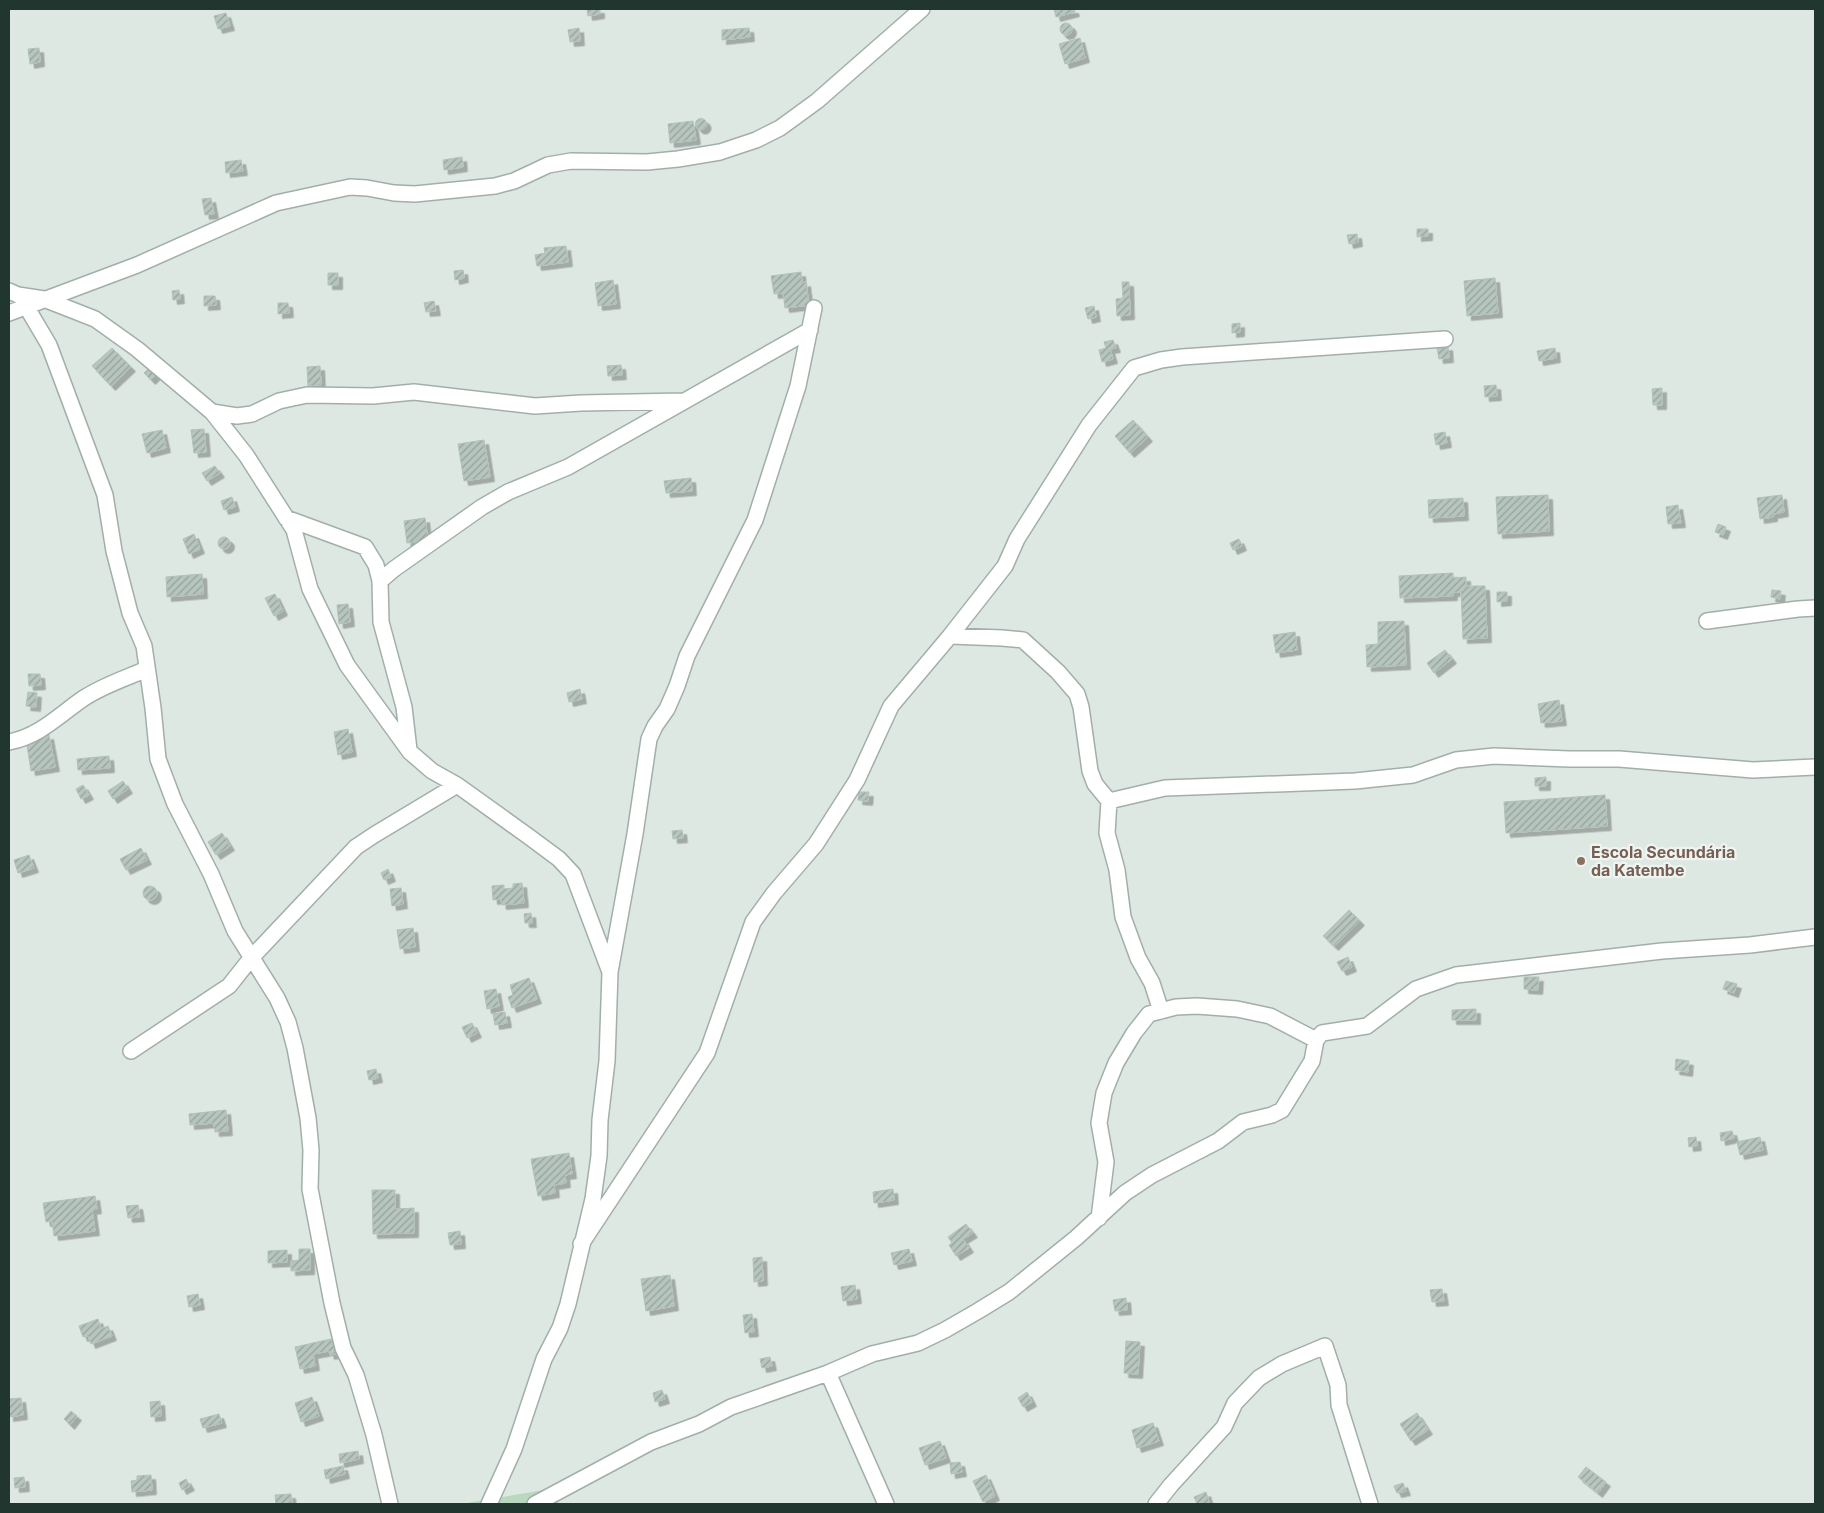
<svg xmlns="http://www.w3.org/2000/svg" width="1824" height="1513" font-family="Inter,sans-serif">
  <defs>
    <pattern id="building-hatch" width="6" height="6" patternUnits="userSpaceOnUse" patternTransform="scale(1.25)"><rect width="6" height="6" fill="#b7c5bf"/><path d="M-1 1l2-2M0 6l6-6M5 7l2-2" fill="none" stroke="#94a19c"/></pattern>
    <filter id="shadow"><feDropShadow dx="4.5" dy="4.5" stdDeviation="0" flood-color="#0004"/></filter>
  </defs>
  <rect width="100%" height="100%" fill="#dee8e3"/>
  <path fill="#b9d8bf" d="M556,1488L558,1504H461Z"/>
  <path fill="url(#building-hatch)" stroke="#b1c1ba" filter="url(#shadow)" d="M587,9H600V14L588,16Z
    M1054,9H1074L1075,12L1056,17Z
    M226,13L230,26L218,29L214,16Z
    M1060 29a6 6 0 1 1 12 0a6 6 0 1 1-12 0Z
    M579,28L580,41L570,42L568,30Z
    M749,28L750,37L722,40V30Z
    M1080,38L1085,58L1065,64L1059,44Z
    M39,48L40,62L30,64L28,49Z
    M695.5 124a5.5 5.5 0 1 1 11 0a5.5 5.5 0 1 1-11 0Z
    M693,121L696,140L670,143L668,124Z
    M462,157L463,167L444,170L443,160Z
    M241,160L243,171L226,173L225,162Z
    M211,198L214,214L205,215L202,199Z
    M1417,229H1428V236L1417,237Z
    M1357,234L1358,242L1349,244L1347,235Z
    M566,246L568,262L537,266L535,255L545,253L544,248Z
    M463,270L464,278L455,280L454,271Z
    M801,272L802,283L806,282L809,305L785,308L783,293L774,294L771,276Z
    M328,273H338V285H328Z
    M1495,278L1498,313L1467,316L1464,281Z
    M613,280L616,304L598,306L595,283Z
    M1122,282H1129L1130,315L1117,316L1116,299L1123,298Z
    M179,290L180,299L173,300L172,291Z
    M204,296H215L216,305L204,306Z
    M434,301L436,311L426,312L424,303Z
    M278,303H288L289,313L278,314Z
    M1094,306L1096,317L1088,319L1085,308Z
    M1240,323V332L1232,333V324Z
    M1113,340L1116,348L1110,349L1113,359L1102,362L1099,350L1106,348L1104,342Z
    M1448,346L1449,358L1439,359L1437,348Z
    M112,348L131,367L111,386L92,366Z
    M1555,348L1556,358L1539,361L1537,351Z
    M621,365L622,375L608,376L607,366Z
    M320,366L321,385L308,386L307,367Z
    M151,367L157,374L151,380L144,373Z
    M1496,385L1497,396L1485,397L1484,386Z
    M1662,388V405H1653L1652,389Z
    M1133,420L1148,437L1130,453L1115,436Z
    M204,429L206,452L194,453L191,430Z
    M162,430L166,448L147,453L142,434Z
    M1445,432L1447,443L1436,445L1434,434Z
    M484,440L490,477L464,481L458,444Z
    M215,466L220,473L207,481L202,473Z
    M691,478L692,491L666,493L664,481Z
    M1548,495L1549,531L1498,534L1496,497Z
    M1782,495L1784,512L1773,514V517L1760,519L1757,498Z
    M232,497L235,507L224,510L221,501Z
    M1463,498L1464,516L1429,518L1428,500Z
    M1678,505L1681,523L1668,524L1666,507Z
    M425,518L428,541L407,543L404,521Z
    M1718,524L1726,527L1723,535L1715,532Z
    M194,534L200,549L189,554L183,539Z
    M218 543a6 6 0 1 1 12 0a6 6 0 1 1-12 0Z
    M1239,539L1242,546L1233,550L1230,543Z
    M1453,573V578L1466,577V586H1485L1487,638L1463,639L1461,592H1453V596L1400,598L1399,576Z
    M202,574L203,594L167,597L166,577Z
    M1772,590L1781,591L1780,599L1771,597Z
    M1497,592H1507V601L1497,602Z
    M275,594L283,611L274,616L265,598Z
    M348,604L350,622L339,624L337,605Z
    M1404,621L1406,665L1367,667L1366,645L1378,644V622Z
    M1295,632L1297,650L1276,653L1273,635Z
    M1445,650L1452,659L1434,673L1427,663Z
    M28,674H40L41,685L29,686Z
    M580,689L582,699L569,702L567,693Z
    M28,692L37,693L36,707L26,706Z
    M1559,700L1562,721L1541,723L1538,704Z
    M348,729L352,752L338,755L334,732Z
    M49,735L55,767L31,771L26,739Z
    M109,756L110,768L78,770L77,759Z
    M1546,777V786H1535V778Z
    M123,781L128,789L113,799L108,791Z
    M83,785L89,795L81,799L76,789Z
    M859,792H869L868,801L858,800Z
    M1605,795L1607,826L1506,833L1504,802Z
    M682,830L683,838L673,839L672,831Z
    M222,833L230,846L216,855L208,842Z
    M141,848L147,860L126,870L120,859Z
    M29,855L34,868L18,873L14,860Z
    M388,869L391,877L384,880L381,873Z
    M522,883L524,903L502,905L501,899L493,900L492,886L504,885V889L513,888V884Z
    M143 893a7 7 0 1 1 14 0a7 7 0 1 1-14 0Z
    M401,888L403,904L392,906L390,889Z
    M1349,910L1360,921L1334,946L1323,936Z
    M531,913L532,923H525L524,914Z
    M413,928L415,947L400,949L397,930Z
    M1348,957L1352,967L1342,971L1337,962Z
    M1524,977H1539L1538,990L1524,989Z
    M529,978L537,999L512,1008L508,997L513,995L510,985Z
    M1726,981L1737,984L1734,993L1723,989Z
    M496,989L499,1006L487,1009L484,991Z
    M1476,1009V1020H1452V1010Z
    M505,1012L507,1023L495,1025L493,1014Z
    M472,1023L477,1033L467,1038L462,1027Z
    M1676,1059L1689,1061L1688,1072L1675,1070Z
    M376,1069L378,1078L369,1080L367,1071Z
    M226,1110L228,1131L215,1132L214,1123L190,1125L189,1114Z
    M1732,1131L1734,1138L1721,1141L1720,1133Z
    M1696,1137L1697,1146L1689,1147L1688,1138Z
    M1760,1137L1763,1150L1740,1155L1737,1142Z
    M569,1153L572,1174L565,1175L566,1183L554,1185L555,1193L538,1196L531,1159Z
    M893,1189L894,1200L874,1203L873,1192Z
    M372,1190H395V1209L414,1208V1233L373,1234Z
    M95,1196L97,1209L92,1210L95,1231L54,1236L52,1221L46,1222L43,1203Z
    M138,1205L140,1217L128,1218L126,1206Z
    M966,1224L973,1233L963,1239L969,1248L956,1256L949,1245L952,1243L948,1237Z
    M460,1231L461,1244L450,1245L448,1233Z
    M299,1249H310V1270L291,1271V1261L299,1260Z
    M909,1249L912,1261L894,1265L891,1253Z
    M287,1250V1262L268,1263V1251Z
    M762,1257L763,1281L754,1282L753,1258Z
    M670,1275L674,1306L646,1311L641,1279Z
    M855,1285L857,1299L843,1301L841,1287Z
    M1442,1289L1444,1301L1432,1302L1430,1290Z
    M198,1294L200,1305L189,1307L187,1296Z
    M1126,1298L1127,1310L1115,1311L1113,1300Z
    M752,1314L754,1332L745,1333L743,1315Z
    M98,1319L101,1329L108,1326L112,1336L91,1344L88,1336L83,1337L79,1326Z
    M331,1339L333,1344L337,1343L339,1353L330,1355L329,1351L313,1354L315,1366L300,1369L295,1347Z
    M1126,1341L1140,1342L1138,1374L1124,1373Z
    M770,1357L772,1366L762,1368L760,1359Z
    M662,1390L665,1399L655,1402L653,1393Z
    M1027,1392L1032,1402L1023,1407L1018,1398Z
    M312,1397L319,1416L301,1422L295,1403Z
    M21,1398L23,1415L9,1417V1399Z
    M160,1401L161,1416L151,1417L150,1402Z
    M71,1411L77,1416L70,1425L64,1419Z
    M1417,1413L1428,1430L1411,1441L1400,1424Z
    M219,1414L222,1423L203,1428L200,1419Z
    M1153,1423L1159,1441L1137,1448L1132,1430Z
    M940,1441L946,1458L925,1465L919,1448Z
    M358,1451L359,1459L340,1463L339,1454Z
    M960,1462L962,1472L951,1474L950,1463Z
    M343,1466L345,1474L326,1479L324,1470Z
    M1586,1467L1606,1482L1598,1493L1578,1477Z
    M151,1475L152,1490L132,1492L131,1481L137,1480V1476Z
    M986,1475L995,1496L983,1502L973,1481Z
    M24,1477L25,1487L15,1488L14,1478Z
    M186,1479L190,1486L182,1490L179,1483Z
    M1403,1483L1406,1491L1397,1493L1394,1486Z
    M1206,1492L1210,1504H1197L1194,1497Z
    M291,1494L292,1504H276L275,1495Z"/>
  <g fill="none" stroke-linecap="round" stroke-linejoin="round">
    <defs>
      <path id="street" d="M9,291L18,295L44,299L95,319L137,349L212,412L246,455L294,530L310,589L347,665L410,752L432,771L457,785L528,836L559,859L573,874L610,972
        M26,306L49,345L105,495L114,551L130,613L144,646L153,708L158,759L175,804L211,874L235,931L277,998L288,1022L295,1048L308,1118L311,1150L310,1189L332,1303L343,1348L356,1375L374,1435L390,1504
        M9,313L137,265L276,203L350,187L367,188L394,193L415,194L495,186L514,181L548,165L571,161L647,162L678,159L720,152L756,140L780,128L817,101L922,9
        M212,412L237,416L252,414L279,401L307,395L373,396L414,392L535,406L581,403L683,401
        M286,518L365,547L376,565L380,581L381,622L404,707L409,750
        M380,581L394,569L482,507L508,492L568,467L810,330
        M1707,621L1798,609L1815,608
        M950,636L1002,638L1023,640L1058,672L1077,694L1081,707L1090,771L1095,784L1109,801
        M9,742C40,736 59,715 84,698C104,685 126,678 147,669
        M1161,1011L1152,983L1138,958L1123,917L1117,870L1107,833L1109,801L1165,788L1355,781L1413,775L1456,760L1494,756L1569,759H1619L1753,770L1815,767
        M131,1051L229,986L252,957L356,847L374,835L457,785
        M1099,1218L1106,1162L1099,1123L1104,1093L1116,1063L1134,1033L1149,1014L1176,1007L1197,1006L1237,1009L1270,1016L1316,1040
        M581,1244L707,1053L753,922L774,893L816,844L857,780L891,706L950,636L1005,566L1017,539L1089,425L1134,368L1161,360L1182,357L1445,339
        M828,1373L886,1504
        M489,1504L514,1449L544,1359L560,1328L568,1304L593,1199L599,1156L600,1120L607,1061L610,972L635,834L649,739L655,726L667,709L677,686L687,656L755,520L798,386L814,308
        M535,1504L651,1442L699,1424L731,1407L828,1373L872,1354L918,1343L945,1330L978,1311L1009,1292L1076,1238L1125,1193L1152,1175L1218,1141L1243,1122L1272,1115L1282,1110L1312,1061L1316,1040L1322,1033L1367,1026L1416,989L1456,975L1662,951L1750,945L1815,937
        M1156,1504L1171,1485L1224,1427L1235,1403L1259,1378L1282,1364L1325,1346L1338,1385L1339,1405L1370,1504"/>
    </defs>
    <use href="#street" stroke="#a2afa9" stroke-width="18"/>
    <use href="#street" stroke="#fff" stroke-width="15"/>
  </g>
  <circle fill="#8d6e63" stroke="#eef5f1" stroke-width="2" cx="1581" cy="861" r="5"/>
  <g text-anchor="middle" stroke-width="4.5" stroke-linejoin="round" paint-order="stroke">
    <g font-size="16" font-weight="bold" fill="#785e54" stroke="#eef5f1" text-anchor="start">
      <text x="1591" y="858">Escola Secundária<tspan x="1591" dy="18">da Katembe</tspan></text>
    </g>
  </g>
  <rect width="1824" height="1513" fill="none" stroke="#21362f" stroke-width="20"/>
</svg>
